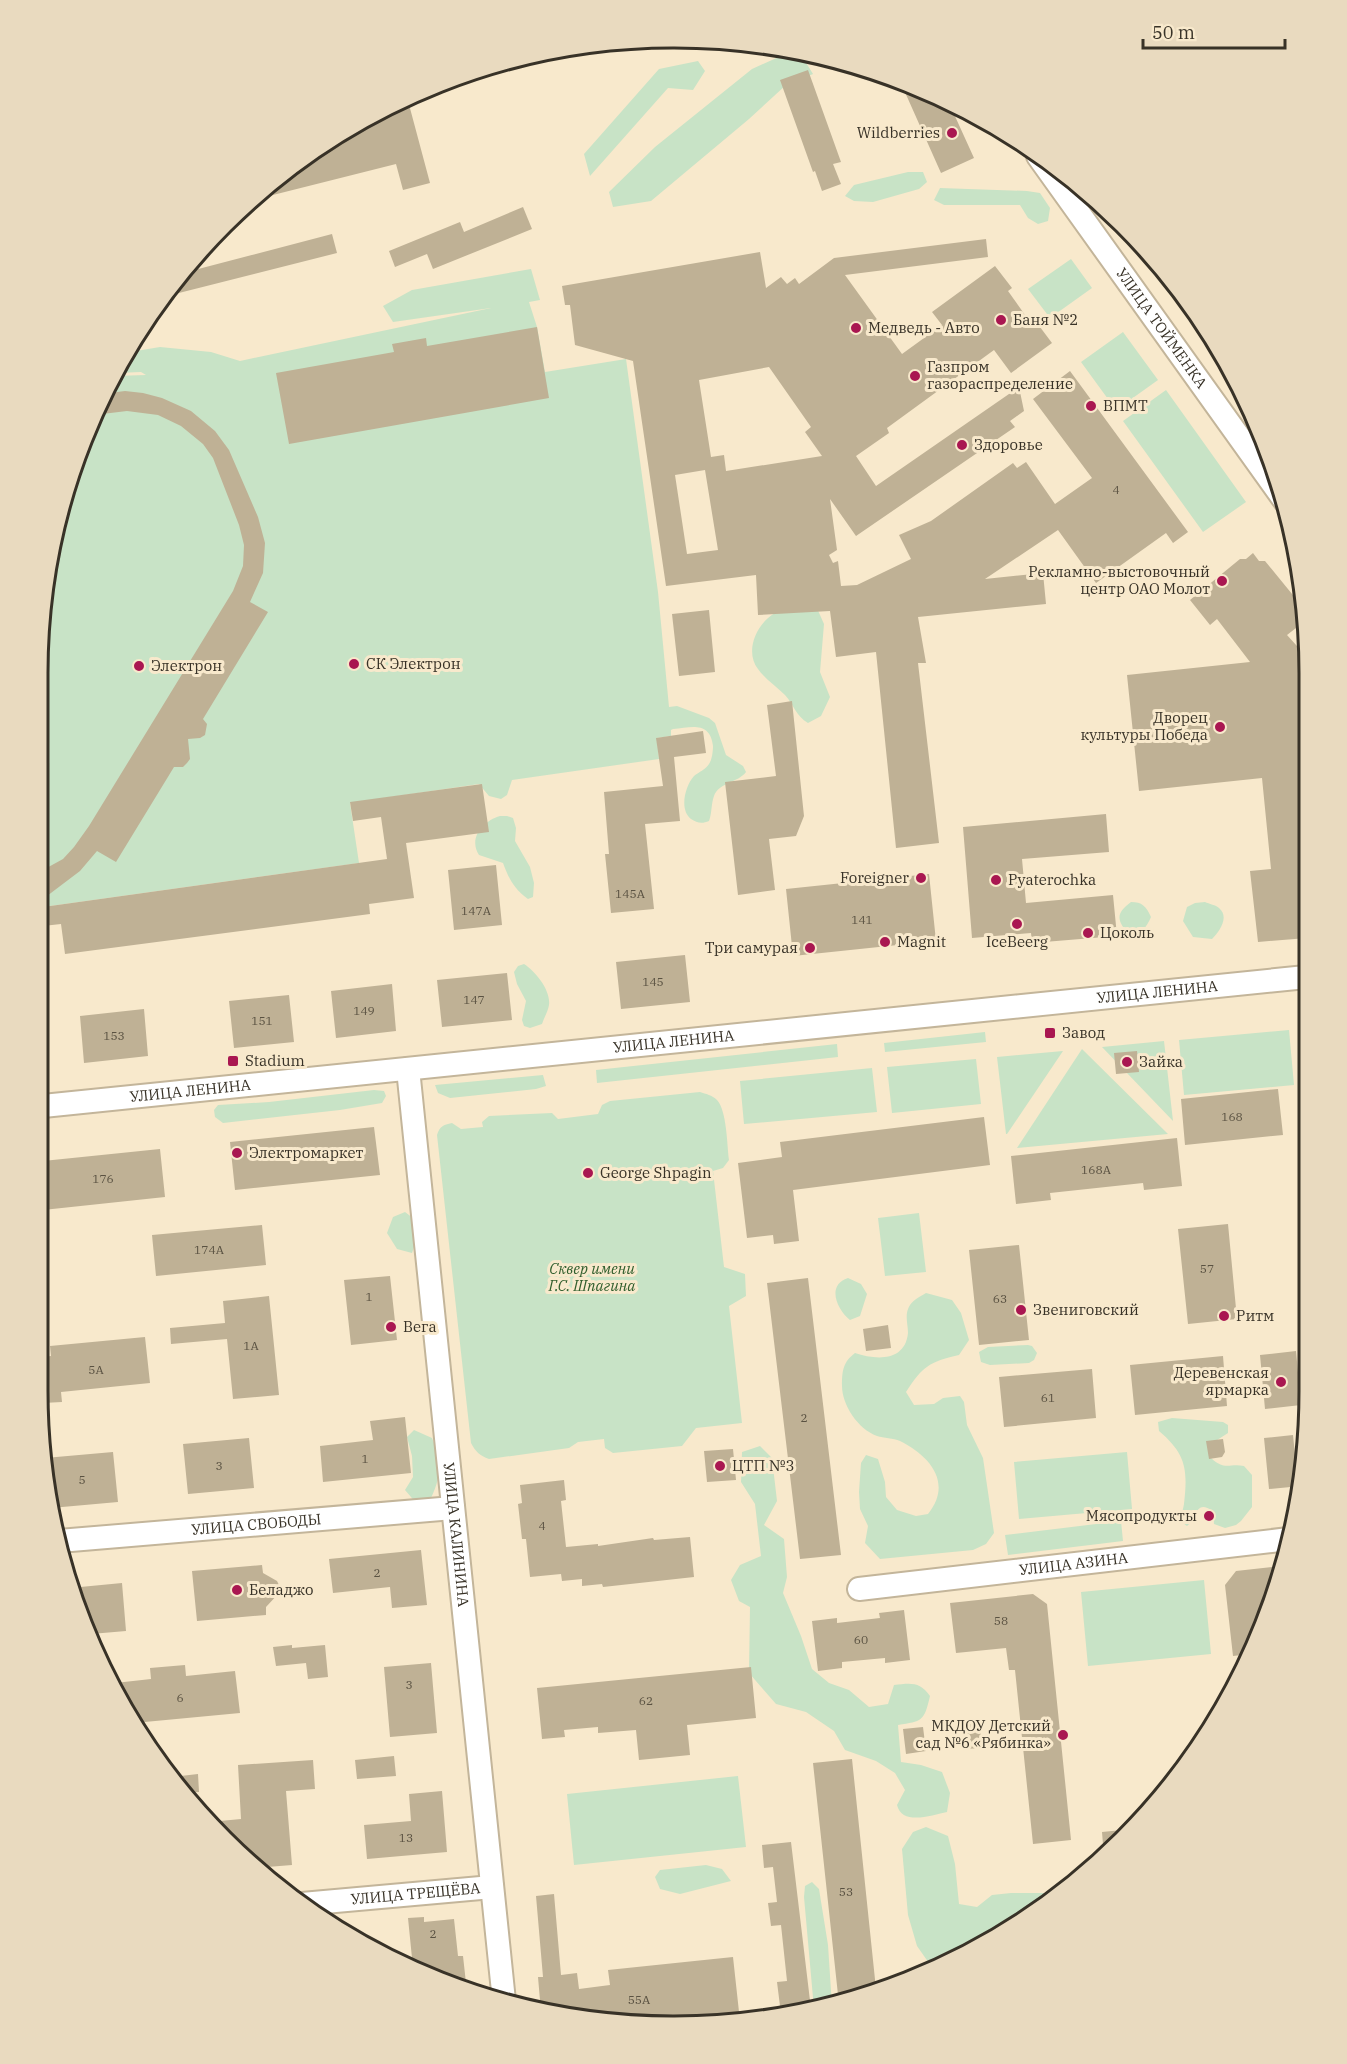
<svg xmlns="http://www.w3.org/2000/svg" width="1347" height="2064" font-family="'IBM Plex Serif',serif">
  <rect width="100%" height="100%" fill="#f8e9cc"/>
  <path fill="#c8e3c6" d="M792,51L800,53L813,74L786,85L749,119L651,201L613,207L609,192L655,147L752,69Z
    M698,61L705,71L693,90L668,88L590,176L584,154L659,69Z
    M908,172H923L927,182L919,189L873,202L854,201L845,196L854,185Z
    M940,188L1027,191L1040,193L1050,208L1048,221L1038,224L1028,218L1020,205H944L934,200Z
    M1071,259L1092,288L1050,318L1028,289Z
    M531,269L540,300L529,302L537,327L545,372L626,359L658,592L669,707L677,706L709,718L715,723L726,755L743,766L746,772C738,783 719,782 714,796C711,804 712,813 709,821C702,824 697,823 691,819C679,810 685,786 694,776C699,772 706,769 709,764C712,760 713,751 713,746C710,721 692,727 673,729L671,730V736L657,738L659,759L512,780L507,795L501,799L489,796L479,784L350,803L359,863L43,907V590L71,469L103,393L114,376L146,375L141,372L116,373L130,352L160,347L211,352L240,361L491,308L393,322L383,306L412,290Z
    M1123,332L1158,380L1116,410L1081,362Z
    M1166,390L1246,502L1203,532L1123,421Z
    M816,606L824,624L820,672L830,697L821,716L808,723C796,716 794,705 785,695C776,686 765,679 758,669C744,651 757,623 775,613C786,608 804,608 816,606Z
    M500,816H507L513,818L516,828L515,841L530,867L534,883L533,897L528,899C514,889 509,879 503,863L479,855C468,838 483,821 500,816Z
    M1131,902C1142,902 1146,906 1151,917C1146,928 1142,934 1129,935C1117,920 1115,914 1131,902Z
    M1205,902C1209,904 1216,905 1219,908C1230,917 1219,932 1212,939L1193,937L1183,921L1187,907L1195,903Z
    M524,964C535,971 551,990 549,1005C548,1011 544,1018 542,1024L530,1028L524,1026L522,1020L526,1001L517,984L514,972L518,966Z
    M1289,1030L1294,1085L1184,1095L1179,1040Z
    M985,1032L986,1042L885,1052L884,1043Z
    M1164,1041L1173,1121L1102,1047Z
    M837,1044L838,1057L597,1083L596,1070Z
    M1082,1049L1168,1134L1017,1148Z
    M1063,1051L1007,1134H1006L997,1057Z
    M976,1059L981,1104L892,1113L887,1067Z
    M872,1068L877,1112L744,1124L740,1081Z
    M543,1075L546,1086L536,1089L450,1098L438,1093L435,1085Z
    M374,1090L384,1091L386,1096L382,1103L340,1110L223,1123L215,1117L214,1110L218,1105L269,1102Z
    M700,1092C706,1094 712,1095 717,1100C727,1111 727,1145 729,1160L723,1168L713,1171L724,1267L745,1274L746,1296L729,1306L742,1423L696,1428L682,1446L613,1453L605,1448L604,1439L578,1442L569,1448L489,1459C480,1456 475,1451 471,1443L437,1135C440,1126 443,1125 452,1123L461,1129L483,1127L482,1122L489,1116L552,1113L558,1119L598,1114L602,1105L610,1101Z
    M405,1212L417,1221L418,1235L412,1253L397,1249L387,1233L393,1217Z
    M919,1213L926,1272L885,1276L878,1218Z
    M848,1278L861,1284L867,1294L860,1316L850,1320C837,1310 826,1285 848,1278Z
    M926,1293L952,1300L961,1313L969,1340L959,1355C929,1362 923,1366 906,1392L914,1405L934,1404L943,1398L960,1396L964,1402L967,1425L983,1458L994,1533L986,1544L973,1550L880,1559L865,1543L868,1526L860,1509L859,1492L861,1463L866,1455L878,1459L885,1482L886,1497L897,1510L916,1516L928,1514C953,1483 930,1456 900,1441C893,1438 884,1438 877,1436C858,1429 842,1405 842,1386C842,1371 843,1362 855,1353C876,1360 905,1362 908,1333C908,1324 904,1314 910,1305C913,1300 921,1296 926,1293Z
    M1028,1345L1032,1346L1037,1353L1034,1360L1029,1363L990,1365L981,1362L979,1352L988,1347Z
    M1172,1418L1223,1422L1228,1425V1433L1214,1442L1211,1458C1225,1471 1229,1463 1244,1466L1252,1475V1507L1241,1521L1236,1525L1225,1528L1214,1524L1213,1511C1195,1499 1198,1517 1187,1526L1183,1523C1180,1515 1183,1511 1184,1504C1188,1469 1186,1454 1159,1431L1158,1422Z
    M414,1430L432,1438C443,1464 441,1479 428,1504H417L405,1490L413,1477L412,1456L407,1437Z
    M760,1446L772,1458L777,1501L764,1525L784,1539L787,1577L783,1593L801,1636L812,1669L829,1683L849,1690L869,1707L888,1704L894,1685C910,1683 920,1681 930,1696C924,1722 922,1721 898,1725L901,1762L921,1765L942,1772L950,1793L947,1812C932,1815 902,1826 897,1805L905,1790L895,1773L876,1761L845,1750L834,1731L806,1712L776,1704L749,1673L750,1607L739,1601L731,1580L740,1565L761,1556L755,1504L741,1482L742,1452Z
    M1127,1452L1132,1509L1019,1519L1014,1462Z
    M1121,1521L1123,1541L1008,1555L1005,1535Z
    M1204,1580L1211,1654L1088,1666L1081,1592Z
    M738,1776L746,1847L574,1865L567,1794Z
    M926,1827L948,1836L955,1864L959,1904L977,1907L992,1895L1011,1893H1045L1071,1885L992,1941L931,1966L917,1946L908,1915L902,1849L913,1832Z
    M706,1865L722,1869L731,1881L680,1894L660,1889L655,1877L660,1870Z
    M812,1882L819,1889L828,1945L832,2006L814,2009L804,1897L805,1886Z"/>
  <path fill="#bfb195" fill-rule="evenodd" d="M808,70L841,162L833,164L841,184L822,191L815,171L813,172L780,80Z
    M900,81L949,103L974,158L941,173Z
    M407,97L430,183L403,190L396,164L253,200L287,169L393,103Z
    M523,207L532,229L433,269L427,254L395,267L389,251L460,222L464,232Z
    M332,234L337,253L167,296L183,273Z
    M986,239L988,257L845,275L902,354L942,325L932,312L995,266L1012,288L1008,291L1030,322L1034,319L1052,343L1011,373L994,350L887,428L889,433L856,456L876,486L1019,387L1024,411L1010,421L1015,427L856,536L830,499L837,550L829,555L833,563L838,561L841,586L857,585L911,559L899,535L931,521L1013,463L1017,468L1026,462L1055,504L1092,478L1033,399L1070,371L1188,532L1173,543L1166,533L1096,583L1058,530L985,579L1043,573L1046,604L918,617L926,663H918L939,843L896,848L876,652L836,657L830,611L758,615L756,575L666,586L633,361L575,345L570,305H565L562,286L760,252L766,288L781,277L787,284L795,278L799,284L834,258ZM769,367L811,427L805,432L822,456L726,471L724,455L711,457L699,380ZM705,470L718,550L687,554L675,475Z
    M537,327L549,398L289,444L276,373L394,352L392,344L426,338L427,346Z
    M125,391L143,393L162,398L191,411L215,431L229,450L258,517L265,543L263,573L250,602L268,612L203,719L207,724L205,735L200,738L188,739L190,759L187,763L183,767H174L116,862L97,851L80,871L43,899V870L63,859L74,847L89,826L233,591L243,566L244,545L239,525L213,458L203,444L181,426L158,415L127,411L94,415L102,394Z
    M1253,553L1259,561H1265L1301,605L1296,628L1287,635L1306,656L1308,671L1307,938L1258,942L1250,871L1271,869L1262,778L1139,791L1127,675L1250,662L1217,619L1210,625L1190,600L1240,559H1246Z
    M709,610L715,672L679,676L672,614Z
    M792,701L804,816L796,836L769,839L775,890L738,895L725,782L776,776L767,705Z
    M703,731L706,753L674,757L680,821L645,824L654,909L611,913L605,854H609L604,792L663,786L656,738Z
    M482,784L489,832L406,843L414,898L369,904L370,914L65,954L61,924L43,926V907L387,859L381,817L353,821L350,802Z
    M1106,814L1109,852L1022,859L1026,903L1113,895L1117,936L1032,943L1031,933L972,938L963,827Z
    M496,865L502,925L454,930L448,870Z
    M929,874L936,941L793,956L786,889Z
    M685,955L690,1002L621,1009L616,962Z
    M507,973L512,1020L442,1027L437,980Z
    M392,984L396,1031L336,1038L331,991Z
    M289,995L294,1042L234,1048L229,1001Z
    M144,1009L148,1056L84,1063L80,1016Z
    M1137,1051L1139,1072L1116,1074L1114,1053Z
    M1278,1089L1283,1135L1185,1145L1181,1099Z
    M984,1117L990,1165L793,1190L799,1241L774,1244L773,1235L747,1238L738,1163L782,1157L780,1142Z
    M374,1127L380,1175L235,1190L230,1142Z
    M1177,1138L1182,1186L1144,1190L1143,1183L1050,1193L1051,1200L1016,1204L1011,1156Z
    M160,1149L165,1197L43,1210V1161Z
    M1228,1224L1237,1319L1188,1324L1178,1229Z
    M262,1225L266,1265L156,1276L152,1235Z
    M1019,1245L1029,1340L979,1345L969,1250Z
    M390,1276L397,1340L351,1345L344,1280Z
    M808,1278L841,1555L800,1559L767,1283Z
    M269,1296L279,1395L233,1399L227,1339L171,1344L170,1328L225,1323L223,1301Z
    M888,1325L891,1348L866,1351L863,1329Z
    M145,1337L150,1383L61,1392L62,1402L43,1403V1357L51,1356L50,1346Z
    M1296,1351L1301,1405L1265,1409L1260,1355Z
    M1223,1356L1227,1406L1135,1415L1130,1365Z
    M1092,1369L1096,1418L1004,1427L999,1377Z
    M405,1417L411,1473L323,1482L320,1446L373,1440L370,1421Z
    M1293,1435L1296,1465L1304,1464L1301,1486L1269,1489L1264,1438Z
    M249,1438L254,1488L188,1494L183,1444Z
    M1223,1439L1225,1452L1222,1457L1209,1459L1206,1441Z
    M733,1449L736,1480L707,1482L704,1451Z
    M113,1452L118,1502L51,1508L45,1458Z
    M564,1480L566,1500L561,1501L566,1547L598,1544V1546L653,1538L654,1540L690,1537L694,1577L603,1587L602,1584L582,1586V1579L562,1581L561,1574L530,1577L526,1539H522L518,1504L522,1503L520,1485Z
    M421,1550L427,1605L392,1608L390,1587L333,1593L329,1559Z
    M262,1565L263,1573L277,1581L280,1587L279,1593L266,1607V1615L197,1621L192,1571Z
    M1282,1566L1276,1595L1251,1654L1233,1656L1225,1585L1236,1571Z
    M122,1583L126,1631L91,1634L70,1588Z
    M1033,1594L1047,1604L1071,1840L1033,1844L1015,1670H1009L1006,1648L956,1653L950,1603Z
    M904,1610L910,1660L885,1663V1658L842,1662V1668L818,1671L812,1621L837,1618V1623L880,1618L879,1613Z
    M292,1645V1648L325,1645L328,1677L308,1679L306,1663L276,1666L273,1647Z
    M431,1663L437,1733L390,1737L384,1667Z
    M185,1665L186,1676L235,1671L240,1713L134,1723L115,1683L151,1679L150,1668Z
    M751,1667L756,1718L687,1725L690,1755L639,1760L636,1730L598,1733V1727L564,1730L565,1737L542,1739L537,1688Z
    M980,1720L982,1748L964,1749L962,1721Z
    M923,1727L926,1751L906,1754L903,1729Z
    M394,1756L396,1776L357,1779L355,1760Z
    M852,1759L876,1989L839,2004L813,1763Z
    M313,1760L315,1789L286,1791L292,1865L255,1868L221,1837L220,1821L241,1819L238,1765Z
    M198,1774L199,1792L185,1793L172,1777Z
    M442,1791L447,1852L367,1859L364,1825L411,1821L409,1794Z
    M1132,1829L1115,1847L1104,1857L1102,1832Z
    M791,1842L811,2009L781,2014L777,1982L787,1981L781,1925L771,1926L768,1903L777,1902L773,1867L764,1868L762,1845Z
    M554,1894L561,1975L577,1973L579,1989L610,1985L608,1970L733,1957L740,2021L715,2025H632L614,2023L613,2017L589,2019L541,2012L538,1977H543L536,1896Z
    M424,1917V1922L454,1919L458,1956H463L466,1983L450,1984L430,1978L413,1968L408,1918Z"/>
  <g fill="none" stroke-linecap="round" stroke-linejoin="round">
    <defs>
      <g id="minor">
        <path id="s1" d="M1038,156L1285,501"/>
        <path id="s2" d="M408,1069L504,2001"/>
        <path id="s3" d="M43,1106L1306,977"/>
        <path id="s4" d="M59,1541L453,1508"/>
        <path id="s5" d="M859,1589L1289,1539"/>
        <path id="s6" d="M302,1904L492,1887"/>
      </g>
    </defs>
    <use href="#minor" stroke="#c3b59a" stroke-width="26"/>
    <use href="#minor" stroke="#fff" stroke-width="22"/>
  </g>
  <g fill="#a91751" stroke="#f8e9cc" stroke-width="2">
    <circle cx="952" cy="133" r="6"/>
    <circle cx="1001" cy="320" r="6"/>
    <circle cx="856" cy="328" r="6"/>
    <circle cx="915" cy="376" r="6"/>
    <circle cx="1091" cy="406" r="6"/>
    <circle cx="962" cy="445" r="6"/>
    <circle cx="1222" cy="581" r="6"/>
    <circle cx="354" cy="664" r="6"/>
    <circle cx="139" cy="666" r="6"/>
    <circle cx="1220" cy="727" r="6"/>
    <circle cx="921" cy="878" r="6"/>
    <circle cx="996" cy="880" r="6"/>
    <circle cx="1017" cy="924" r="6"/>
    <circle cx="1088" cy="933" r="6"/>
    <circle cx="885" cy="942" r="6"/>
    <circle cx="810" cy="948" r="6"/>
    <rect x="1044" y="1027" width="12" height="12" rx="3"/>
    <rect x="227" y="1055" width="12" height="12" rx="3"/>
    <circle cx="1127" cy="1062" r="6"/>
    <circle cx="237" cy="1153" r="6"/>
    <circle cx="588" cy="1173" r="6"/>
    <circle cx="1021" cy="1310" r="6"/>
    <circle cx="1224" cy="1316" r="6"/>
    <circle cx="391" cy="1327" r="6"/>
    <circle cx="1281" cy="1382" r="6"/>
    <circle cx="720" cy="1466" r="6"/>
    <circle cx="1209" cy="1516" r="6"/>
    <circle cx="237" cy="1590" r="6"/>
    <circle cx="1063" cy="1735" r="6"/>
  </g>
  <g text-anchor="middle" stroke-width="6" stroke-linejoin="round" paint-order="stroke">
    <g font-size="12" fill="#5a5242">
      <text x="1116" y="494">4</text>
      <text x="630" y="898">145А</text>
      <text x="476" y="915">147А</text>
      <text x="862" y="924">141</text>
      <text x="653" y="986">145</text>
      <text x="474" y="1004">147</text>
      <text x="364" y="1015">149</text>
      <text x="262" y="1025">151</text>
      <text x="114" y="1040">153</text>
      <text x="1232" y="1121">168</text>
      <text x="1096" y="1174">168А</text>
      <text x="103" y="1183">176</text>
      <text x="209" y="1254">174А</text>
      <text x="1207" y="1273">57</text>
      <text x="369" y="1301">1</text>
      <text x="1000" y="1303">63</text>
      <text x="251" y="1350">1А</text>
      <text x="96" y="1374">5А</text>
      <text x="1048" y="1402">61</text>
      <text x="804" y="1422">2</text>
      <text x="365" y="1463">1</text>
      <text x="219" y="1470">3</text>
      <text x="82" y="1484">5</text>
      <text x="542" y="1530">4</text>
      <text x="377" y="1577">2</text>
      <text x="1001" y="1625">58</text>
      <text x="861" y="1644">60</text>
      <text x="409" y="1689">3</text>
      <text x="180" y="1702">6</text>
      <text x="646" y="1705">62</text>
      <text x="406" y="1842">13</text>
      <text x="846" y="1896">53</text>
      <text x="433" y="1938">2</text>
      <text x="639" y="2004">55А</text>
    </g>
    <g font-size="15" fill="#383227" stroke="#f8e9cc" text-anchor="start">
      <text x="940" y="138" text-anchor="end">Wildberries</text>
      <text x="1013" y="325">Баня №2</text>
      <text x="868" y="333">Медведь - Авто</text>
      <text x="927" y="372">Газпром<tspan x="927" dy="17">газораспределение</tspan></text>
      <text x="1103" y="411">ВПМТ</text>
      <text x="974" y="450">Здоровье</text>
      <text x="1210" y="577" text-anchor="end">Рекламно-выстовочный<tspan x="1210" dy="17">центр ОАО Молот</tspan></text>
      <text x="366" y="669">СК Электрон</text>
      <text x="151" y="671">Электрон</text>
      <text x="1208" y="723" text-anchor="end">Дворец<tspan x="1208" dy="17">культуры Победа</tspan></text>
      <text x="909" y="883" text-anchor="end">Foreigner</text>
      <text x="1008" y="885">Pyaterochka</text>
      <text x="1100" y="938">Цоколь</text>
      <text x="897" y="947">Magnit</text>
      <text x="1017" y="947" text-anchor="middle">IceBeerg</text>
      <text x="798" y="953" text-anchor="end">Три самурая</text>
      <text x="1062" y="1038">Завод</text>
      <text x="245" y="1066">Stadium</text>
      <text x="1139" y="1067">Зайка</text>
      <text x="249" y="1158">Электромаркет</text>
      <text x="600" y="1178">George Shpagin</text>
      <text x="1033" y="1315">Звениговский</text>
      <text x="1236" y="1321">Ритм</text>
      <text x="403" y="1332">Вега</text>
      <text x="1269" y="1378" text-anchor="end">Деревенская<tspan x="1269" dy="17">ярмарка</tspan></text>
      <text x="732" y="1471">ЦТП №3</text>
      <text x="1197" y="1521" text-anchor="end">Мясопродукты</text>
      <text x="249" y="1595">Беладжо</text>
      <text x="1051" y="1731" text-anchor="end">МКДОУ Детский<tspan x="1051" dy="17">сад №6 «Рябинка»</tspan></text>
    </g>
    <g font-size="15" fill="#383227" stroke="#f8e9cc">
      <text dy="5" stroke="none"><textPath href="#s1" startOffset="212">УЛИЦА ТОЙМЕНКА</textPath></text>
      <text dy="5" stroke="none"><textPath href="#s3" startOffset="1120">УЛИЦА ЛЕНИНА</textPath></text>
      <text dy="5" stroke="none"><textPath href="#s3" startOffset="634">УЛИЦА ЛЕНИНА</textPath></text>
      <text dy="5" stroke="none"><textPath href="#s3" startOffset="148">УЛИЦА ЛЕНИНА</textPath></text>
      <text dy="5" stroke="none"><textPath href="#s4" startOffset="198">УЛИЦА СВОБОДЫ</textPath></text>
      <text dy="5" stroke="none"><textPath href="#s2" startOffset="468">УЛИЦА КАЛИНИНА</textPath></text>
      <text dy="5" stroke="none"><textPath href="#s5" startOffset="216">УЛИЦА АЗИНА</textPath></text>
      <text dy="5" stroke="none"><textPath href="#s6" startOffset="114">УЛИЦА ТРЕЩЁВА</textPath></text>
    </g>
    <g font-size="15" font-style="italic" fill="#305e2d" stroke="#f8e9cc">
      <text x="592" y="1274">Сквер имени<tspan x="592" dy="17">Г.С. Шпагина</tspan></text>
    </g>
  </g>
  <path d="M0 0H1347V2064H0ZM673 48H674A625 625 0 0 1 1299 673V1391A625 625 0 0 1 674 2016H673A625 625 0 0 1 48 1391V673A625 625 0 0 1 673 48Z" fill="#e9dabf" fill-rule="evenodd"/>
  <path fill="none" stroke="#383227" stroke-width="3" d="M673 48H674A625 625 0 0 1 1299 673V1391A625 625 0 0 1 674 2016H673A625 625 0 0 1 48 1391V673A625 625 0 0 1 673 48Z"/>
  <path d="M1143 39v9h142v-9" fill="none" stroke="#383227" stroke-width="3"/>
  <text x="1152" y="39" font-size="18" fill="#383227" stroke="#f8e9cc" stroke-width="4.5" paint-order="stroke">50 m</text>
</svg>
